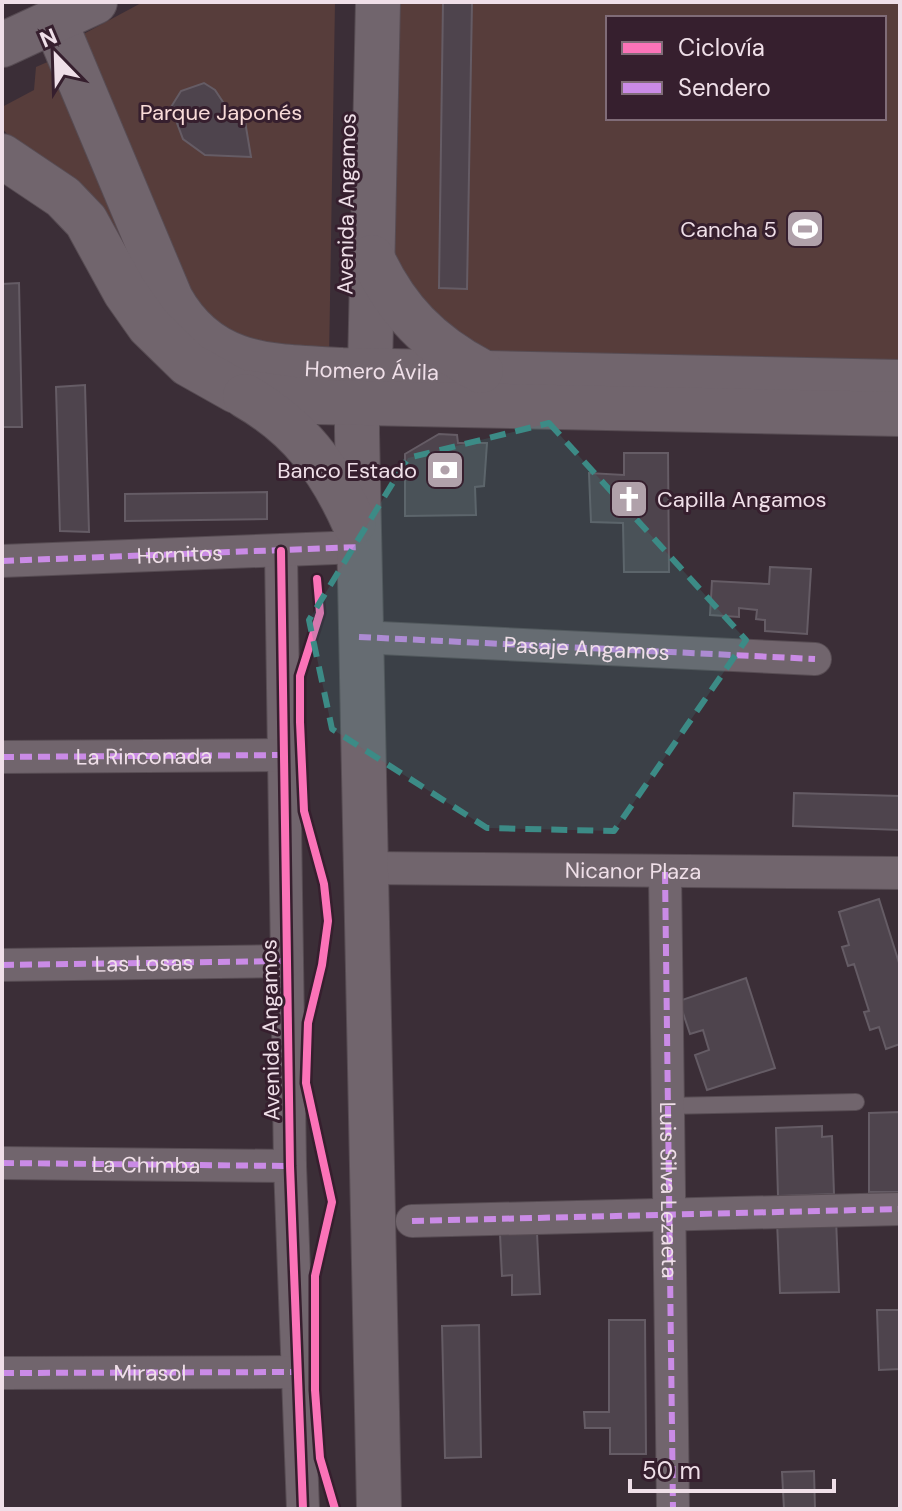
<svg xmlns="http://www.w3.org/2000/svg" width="902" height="1511" font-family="'DM Sans',sans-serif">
  <rect width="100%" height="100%" fill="#3b2e37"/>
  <path fill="#573d3b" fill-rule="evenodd" d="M143,2H335L329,360L205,332L78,37Z
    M400,2H900V360L480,357L391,271ZM608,18H884V118H608Z
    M52,60L159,317L2,128V107L34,90L36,67Z"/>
  <path fill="#4e444d" stroke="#655c65" stroke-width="2" d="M443,2H472L467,289L439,288Z
    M204,83L215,90L233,117L245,121L251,157L205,155L183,139L171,107L181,91Z
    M19,283L22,427H2V284Z
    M85,385L89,532L60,531L56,387Z
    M439,434L457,435L458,443H487L484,486L475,487L476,515L405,516V454Z
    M624,453H668L669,572H624L623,523L591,522L589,473L624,475Z
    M267,492V519L125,521V494Z
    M770,567L811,569L807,634L765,631V620L756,619L757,610L739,608V617L710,615L712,581L769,584Z
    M794,793L900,796V830L793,826Z
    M879,899L900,966V1044L886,1049L879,1027L870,1030L864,1012L869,1011L854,964L848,966L842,947L849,945L839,912Z
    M746,978L775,1068L707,1090L695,1055L709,1050L703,1030L690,1034L679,1001Z
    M900,1112V1192H869V1113Z
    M822,1126V1137L832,1136L834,1194L778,1196L776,1128Z
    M836,1219L839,1292L780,1293L777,1221Z
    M537,1233L540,1294L512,1295V1275L502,1276L500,1234Z
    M877,1310H900V1369L879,1370Z
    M609,1320H645L646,1454H610V1428H585L584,1412H609Z
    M479,1325L481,1457L445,1458L442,1326Z
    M814,1471L815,1509H784L782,1472Z"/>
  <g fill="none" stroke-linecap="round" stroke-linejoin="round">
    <defs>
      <path id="service" d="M666,1106L856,1102"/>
      <g id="minor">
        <path d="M281,551L290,1166L303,1509"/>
        <path id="s1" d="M2,561L359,547"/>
        <path d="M359,637L815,659"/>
        <path id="s2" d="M2,757L285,755"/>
        <path id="s3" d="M365,868L900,873"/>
        <path d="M665,872L673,1509"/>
        <path d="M2,965L287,961"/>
        <path d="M2,1163L290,1166"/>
        <path d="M412,1221L900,1209"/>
        <path d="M2,1373L299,1372"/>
      </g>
      <g id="secondary">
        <path d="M378,2L370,369L357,403V432L379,1509"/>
        <path id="s4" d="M55,22L171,299C210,369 272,366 342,370L900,382"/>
        <path d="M2,45L95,2"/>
        <path d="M2,156L63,197L86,221L125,292L149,326L188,364L236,391L315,402L900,414"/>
        <path d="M372,257C396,310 430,344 481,371"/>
        <path d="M245,396C299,427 329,467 354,523"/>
      </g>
    </defs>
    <use href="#service" stroke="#574c53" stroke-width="18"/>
    <use href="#minor" stroke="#574c53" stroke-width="34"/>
    <use href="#secondary" stroke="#574c53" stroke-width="46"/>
    <use href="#service" stroke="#71656d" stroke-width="16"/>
    <use href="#minor" stroke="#71656d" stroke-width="32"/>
    <use href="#secondary" stroke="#71656d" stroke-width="44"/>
    <g stroke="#ca8be6" stroke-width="6" stroke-dasharray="12 6" stroke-linecap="butt">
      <path d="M2,561L359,547"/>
      <path id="s5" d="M359,637L815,659"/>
      <path d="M2,757L285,755"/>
      <path id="s6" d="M665,872L673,1509"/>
      <path id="s7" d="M2,965L287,961"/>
      <path id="s8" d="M2,1163L290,1166"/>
      <path d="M412,1221L900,1209"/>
      <path id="s9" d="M2,1373L299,1372"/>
    </g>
    <defs>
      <path id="cycleway" d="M281,551L290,1166L303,1509
        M317,579L320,613L300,676V722L304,811L324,884L328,921L322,965L308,1023L306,1083L332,1202L315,1276V1390L320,1458L335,1509"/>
    </defs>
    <use href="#cycleway" stroke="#361f2e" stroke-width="13"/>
    <use href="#cycleway" stroke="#fb73b8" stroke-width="8"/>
  </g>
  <path fill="#3c8b86" fill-opacity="0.2" stroke="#3c8b86" stroke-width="6" stroke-dasharray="16 10" stroke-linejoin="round" d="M549,423L746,640L614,831L487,828L332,729L309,620L408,458Z"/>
  <defs>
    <symbol id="stadium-square" viewBox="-11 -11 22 22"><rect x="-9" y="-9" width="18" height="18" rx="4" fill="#b0a1aa" stroke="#361f2e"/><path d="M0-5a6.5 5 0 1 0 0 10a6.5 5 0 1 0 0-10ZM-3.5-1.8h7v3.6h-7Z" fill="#fff"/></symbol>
    <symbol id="bank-square" viewBox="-11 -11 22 22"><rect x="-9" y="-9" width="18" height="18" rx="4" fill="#b0a1aa" stroke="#361f2e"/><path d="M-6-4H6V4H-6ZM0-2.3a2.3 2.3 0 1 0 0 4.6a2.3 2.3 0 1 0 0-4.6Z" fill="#fff"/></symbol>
    <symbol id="church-square" viewBox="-11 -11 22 22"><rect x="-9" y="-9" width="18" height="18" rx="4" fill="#b0a1aa" stroke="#361f2e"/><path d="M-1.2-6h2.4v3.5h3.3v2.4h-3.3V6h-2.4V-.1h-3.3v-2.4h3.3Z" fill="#fff"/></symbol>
  </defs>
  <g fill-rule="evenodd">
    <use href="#stadium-square" x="783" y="207" width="44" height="44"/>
    <use href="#bank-square" x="423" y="448" width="44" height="44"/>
    <use href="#church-square" x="607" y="477" width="44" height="44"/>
  </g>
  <g text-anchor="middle" stroke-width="6" stroke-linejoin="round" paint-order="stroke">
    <g font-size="22" fill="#f8dbd8" stroke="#361f2e">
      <text x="221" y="120">Parque Japonés</text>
    </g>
    <g font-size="22" fill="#efdfe8" stroke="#361f2e">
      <text transform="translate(346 204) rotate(-89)" y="8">Avenida Angamos</text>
      <text dy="8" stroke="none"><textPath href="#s4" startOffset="526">Homero Ávila</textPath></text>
      <text dy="8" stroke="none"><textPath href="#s1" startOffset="178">Hornitos</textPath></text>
      <text dy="8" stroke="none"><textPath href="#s5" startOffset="228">Pasaje Angamos</textPath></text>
      <text dy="8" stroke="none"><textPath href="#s2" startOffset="142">La Rinconada</textPath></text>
      <text dy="8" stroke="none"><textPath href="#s3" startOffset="268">Nicanor Plaza</textPath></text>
      <text dy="8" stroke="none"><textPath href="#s7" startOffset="142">Las Losas</textPath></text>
      <text transform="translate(270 1030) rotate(-91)" y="8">Avenida Angamos</text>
      <text dy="8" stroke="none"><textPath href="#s8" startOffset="144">La Chimba</textPath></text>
      <text dy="8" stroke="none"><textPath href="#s6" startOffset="318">Luis Silva Lezaeta</textPath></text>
      <text dy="8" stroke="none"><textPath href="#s9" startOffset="148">Mirasol</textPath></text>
    </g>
    <g font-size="22" fill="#efdfe8" stroke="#361f2e" text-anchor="end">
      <text x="777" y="237">Cancha 5</text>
      <text x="417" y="478">Banco Estado</text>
      <text x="657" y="507" text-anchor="start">Capilla Angamos</text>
    </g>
  </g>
  <rect width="902" height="1511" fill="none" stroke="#efdfe8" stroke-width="8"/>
  <rect x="606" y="16" width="280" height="104" fill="#361f2e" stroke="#806c78" stroke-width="2"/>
  <rect x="622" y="42" width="40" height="12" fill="#fb73b8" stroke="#806c78" stroke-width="2"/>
  <text x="678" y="56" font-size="24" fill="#efdfe8">Ciclovía</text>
  <rect x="622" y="82" width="40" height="12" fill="#ca8be6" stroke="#806c78" stroke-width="2"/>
  <text x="678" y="96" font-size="24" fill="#efdfe8">Sendero</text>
  <g transform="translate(56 56) rotate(337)" stroke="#361f2e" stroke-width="6" paint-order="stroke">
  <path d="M0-6L14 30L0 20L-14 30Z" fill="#efdfe8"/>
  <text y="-12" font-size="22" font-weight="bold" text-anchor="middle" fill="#efdfe8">N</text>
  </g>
  <path d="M630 1479v12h204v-12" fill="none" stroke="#efdfe8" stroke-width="4"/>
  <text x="642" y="1479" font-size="24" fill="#efdfe8" stroke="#361f2e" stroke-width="6" paint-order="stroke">50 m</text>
</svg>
